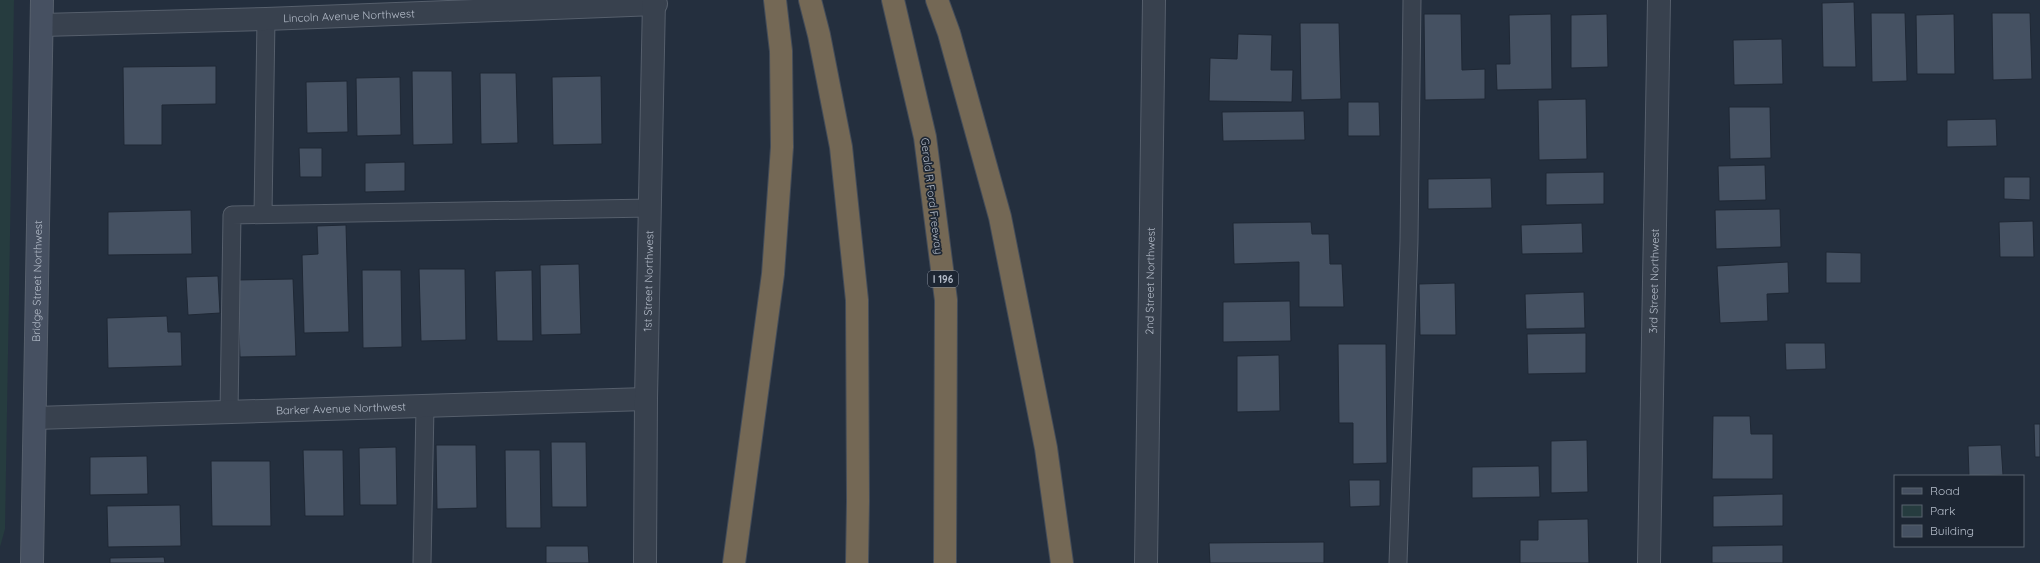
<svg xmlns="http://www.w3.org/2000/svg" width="2040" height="563" font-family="Quicksand,sans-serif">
  <rect width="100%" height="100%" fill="#242f3e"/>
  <path fill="#263c3f" d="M0,0H14L5,529L0,547Z"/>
  <path fill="#455162" stroke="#1f2835" d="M1854,2L1856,67H1823L1822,3Z
    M1871,13H1905L1907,81L1872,82Z
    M1992,13H2030L2032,79L1993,80Z
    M1424,14H1461L1462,70L1485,69V99L1425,100Z
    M1551,14L1552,89L1497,90L1496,64H1510L1509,15Z
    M1607,14L1608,67L1571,68V15Z
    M1954,14L1955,74H1917L1916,15Z
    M1300,23H1339L1341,99L1301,100Z
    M1238,34L1272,35L1271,70H1293L1292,102L1209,101L1210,58L1237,59Z
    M1782,39L1783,84L1734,85L1733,40Z
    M216,66V104L162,105V145H124L123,67Z
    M412,71H452L453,144L413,145Z
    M480,73H516L518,143L481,144Z
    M601,76L602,144L553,145L552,77Z
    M400,77L401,135L357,136L356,78Z
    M347,81L348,132L307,133L306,82Z
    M1586,99L1587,159L1539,160L1538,100Z
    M1348,102H1379L1380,136H1348Z
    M1729,107H1770L1771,158L1730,159Z
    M1304,111L1305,140L1223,141L1222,112Z
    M1996,119L1997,146L1947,147V120Z
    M299,148H322V177H300Z
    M405,162V191L365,192V163Z
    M1765,165L1766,200L1719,201L1718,166Z
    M1604,172V204L1546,205V173Z
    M2004,177H2030V200L2004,199Z
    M1491,178L1492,208L1428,209V179Z
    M1780,209L1781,247L1716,249L1715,210Z
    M191,210L192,254L108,255V212Z
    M2033,221L2034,257H2000L1999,222Z
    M1311,222L1312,234H1329L1330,264H1342L1344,307H1299V262L1234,264L1233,223Z
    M1582,223L1583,253L1522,254L1521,225Z
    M346,225L349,332L304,333L302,255L318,254L317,226Z
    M1826,252L1861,253V283H1826Z
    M1788,262L1789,293L1767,294L1768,321L1720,323L1717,266Z
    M579,264L581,334L541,335L540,265Z
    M419,269H465L466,340L421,341Z
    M362,270H401L402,347L363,348Z
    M532,270L533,341H497L495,271Z
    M218,276L220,313L188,315L186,277Z
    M293,279L296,356L240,357L237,280Z
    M1455,283L1456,335H1420L1419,284Z
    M1584,292L1585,328L1526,329L1525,294Z
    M1290,301L1291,341L1223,342V302Z
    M167,316L168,332H181L182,366L108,368L107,318Z
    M1586,333V373L1528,374L1527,334Z
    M1785,343H1825L1826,369L1786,370Z
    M1338,344H1386L1387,463L1353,464V423H1339Z
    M1279,355L1280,411L1237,412V356Z
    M1713,416H1750L1751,434H1773V479H1712Z
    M2034,424H2040V457H2035Z
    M1587,440L1588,492L1551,493V441Z
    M551,442H586L587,507H552Z
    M436,445H476L477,508L437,509Z
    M2001,445L2003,475L1969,476L1968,446Z
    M396,447L397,505H360L359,448Z
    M303,450H343L344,516H305Z
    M505,450H540L541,528H506Z
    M147,456L148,494L90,495V457Z
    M211,461H270L271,526H212Z
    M1539,466L1540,497L1472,498V467Z
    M1349,480H1380V506L1350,507Z
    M1783,494V526L1713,527V496Z
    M180,505L181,546L108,547L107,506Z
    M1588,519L1589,563H1520V540H1538V520Z
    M1324,542V563H1210L1209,543Z
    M1783,545V563H1712V546Z
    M546,546H588L589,563H546Z
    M164,557L165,563H110V558Z"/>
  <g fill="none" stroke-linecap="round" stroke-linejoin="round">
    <defs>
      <path id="service" d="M263,214L266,19
        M229,413L232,215L651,208
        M422,563L425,407
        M1398,563L1409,241L1412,0"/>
      <g id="minor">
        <path id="s1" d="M42,25L266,19L656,4"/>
        <path id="s2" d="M35,418L646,399"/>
        <path id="s3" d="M1649,563L1659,0"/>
      </g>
      <g id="tertiary">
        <path id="s4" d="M645,563L646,399L654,0"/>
        <path id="s5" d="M1146,563L1154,0"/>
      </g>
      <g id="secondary">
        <path id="s6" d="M32,563L42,0"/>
      </g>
      <path id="motorway" d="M810,0L819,35L841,147L857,300L858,501L857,563
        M893,0L925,137L946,300L945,563
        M937,0L949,33L1000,217L1046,448L1062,563
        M734,563L773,274L782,147L781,51L775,0"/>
    </defs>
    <use href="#service" stroke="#565f6c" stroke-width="19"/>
    <use href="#minor" stroke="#565f6c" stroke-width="24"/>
    <use href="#tertiary" stroke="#565f6c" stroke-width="24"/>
    <use href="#secondary" stroke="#565f6c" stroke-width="24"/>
    <use href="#motorway" stroke="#434c59" stroke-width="24"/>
    <use href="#service" stroke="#38414e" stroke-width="17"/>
    <use href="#minor" stroke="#38414e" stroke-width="22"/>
    <use href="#tertiary" stroke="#38414e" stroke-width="22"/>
    <use href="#secondary" stroke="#465061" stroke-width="22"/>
    <use href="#motorway" stroke="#746855" stroke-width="22"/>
  </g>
  <g text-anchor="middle" stroke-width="3.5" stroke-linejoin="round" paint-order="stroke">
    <rect fill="#1d2633" stroke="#878f9c" stroke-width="1" x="928" y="271" width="30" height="16" rx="3"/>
    <g font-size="10" font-weight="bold" fill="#b4bcc9">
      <text x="943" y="283">I 196</text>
    </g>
    <g font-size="11" fill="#b4bcc9" stroke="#1d2633">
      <text dy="4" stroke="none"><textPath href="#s1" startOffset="307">Lincoln Avenue Northwest</textPath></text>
      <text transform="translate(932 196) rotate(83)" y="4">Gerald R Ford Freeway</text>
      <text dy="4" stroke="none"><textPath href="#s4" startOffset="282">1st Street Northwest</textPath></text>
      <text dy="4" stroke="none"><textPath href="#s5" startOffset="282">2nd Street Northwest</textPath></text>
      <text dy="4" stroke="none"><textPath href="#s3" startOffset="282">3rd Street Northwest</textPath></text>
      <text dy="4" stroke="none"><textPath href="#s6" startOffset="282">Bridge Street Northwest</textPath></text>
      <text dy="4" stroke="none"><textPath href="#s2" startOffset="306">Barker Avenue Northwest</textPath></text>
    </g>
  </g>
  <rect x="1894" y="475" width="130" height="72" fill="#1d2633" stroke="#59626f"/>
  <rect x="1902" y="488" width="20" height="6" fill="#465061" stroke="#59626f"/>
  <text x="1930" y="495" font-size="12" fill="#b4bcc9">Road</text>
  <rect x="1902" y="505" width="20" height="12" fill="#263c3f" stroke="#59626f"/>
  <text x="1930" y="515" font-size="12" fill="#b4bcc9">Park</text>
  <rect x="1902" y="525" width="20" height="12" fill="#455162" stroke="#59626f"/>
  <text x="1930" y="535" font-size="12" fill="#b4bcc9">Building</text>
</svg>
